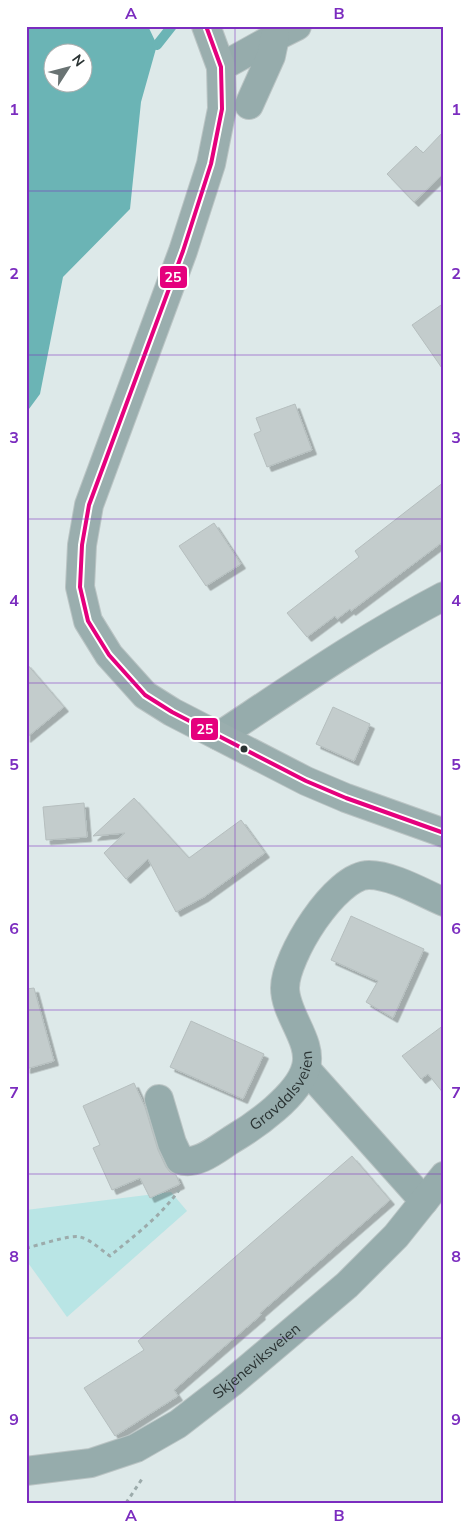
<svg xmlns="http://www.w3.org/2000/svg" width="470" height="1529" font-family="Mulish,sans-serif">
  <defs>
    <filter id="shadow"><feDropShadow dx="4.5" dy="4.5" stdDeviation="0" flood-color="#0004"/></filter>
  </defs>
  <rect width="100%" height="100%" fill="#dde9e9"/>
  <path fill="#b9e5e5" d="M171,1192L187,1211L67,1317L26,1260V1210Z"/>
  <path fill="#6bb4b5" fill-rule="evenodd" d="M26,26H148L157,45L141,102L130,209L63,277L40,394L26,413ZM52,52H82V82H52Z"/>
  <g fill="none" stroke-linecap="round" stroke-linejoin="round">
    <path stroke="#6bb4b5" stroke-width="10" d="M157,45L172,26"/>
  </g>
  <path fill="#c3cccc" stroke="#b5bebe" filter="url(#shadow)" d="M444,131V173L414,202L387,174L416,146L423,153Z
    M444,303V371L412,325Z
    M295,404L312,450L267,467L254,434L261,431L256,418Z
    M444,482V541L351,611L350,609L337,619L335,616L307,637L287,613L359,557L355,551Z
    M214,523L241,564L206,586L179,546Z
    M26,663L64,707L26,738Z
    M333,707L370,724L354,761L316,744Z
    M134,798L189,858L241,820L265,853L204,897L176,912L148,859L126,879L104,853L125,833L93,836Z
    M84,803L87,837L46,840L43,807Z
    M351,916L424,949L393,1018L366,1002L378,981L331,960Z
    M34,988L54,1061L26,1069V989Z
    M191,1021L264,1054L243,1099L170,1067Z
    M444,1025V1094L428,1074L421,1079L402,1056Z
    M134,1083L145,1107L158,1150L166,1167L170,1172L176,1175L180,1184L150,1198L140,1178L112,1190L93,1148L100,1145L83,1106Z
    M352,1156L390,1200L260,1313L261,1315L174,1390L178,1396L115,1436L84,1388L144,1350L138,1341Z"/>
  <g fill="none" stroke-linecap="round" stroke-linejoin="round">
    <defs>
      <g id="minor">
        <path d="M221,67L275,37L297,26"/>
        <path d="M249,105L271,56L275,37"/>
        <path d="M219,736C293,687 365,637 444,596"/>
        <path d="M306,1069L424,1201"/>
        <path id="s1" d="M159,1099L172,1143L180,1160C197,1166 217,1149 231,1140C255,1126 299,1095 306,1067C313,1041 285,1015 285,988C285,957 335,875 369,875C392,875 423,893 444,902"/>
        <path id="s2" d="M26,1471L91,1463L136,1448L178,1424L231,1383L347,1285L396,1236L444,1176"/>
      </g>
      <path id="major" d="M206,26L221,67L222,109L211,164L183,251L89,505L82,545L80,587L88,621L109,655L145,695L172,712L306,781L346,798L444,833"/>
    </defs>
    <use href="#minor" stroke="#bac4c4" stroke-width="30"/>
    <use href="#major" stroke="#bac4c4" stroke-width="30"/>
    <path stroke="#9cabab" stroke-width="3" stroke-dasharray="4 4" stroke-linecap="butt" d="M26,1248C37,1246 71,1234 80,1237C90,1239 101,1250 110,1256C134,1236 161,1216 179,1190
      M126,1503L142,1479"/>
    <use href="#minor" stroke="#96acac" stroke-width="28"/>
    <use href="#major" stroke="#9aaeae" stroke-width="28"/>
    <defs>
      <path id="bus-1" d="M206,26L221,67L222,109L211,164L183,251L89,505L82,545L80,587L88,621L109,655L145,695L172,712L306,781L346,798L444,833"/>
    </defs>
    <use href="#bus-1" stroke="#fff" stroke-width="8"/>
    <use href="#bus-1" stroke="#e5007d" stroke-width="4"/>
  </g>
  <path fill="none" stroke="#7b2cbf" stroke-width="1" stroke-opacity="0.55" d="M235,26V1503M26,191H444M26,355H444M26,519H444M26,683H444M26,846H444M26,1010H444M26,1174H444M26,1338H444"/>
  <circle fill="#2a3333" stroke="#fff" stroke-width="2" cx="244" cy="749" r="4.5"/>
  <g text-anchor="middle" stroke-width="4" stroke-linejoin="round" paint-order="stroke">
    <g font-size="15" fill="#2a3333" stroke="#fff">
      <text dy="5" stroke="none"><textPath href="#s1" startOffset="195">Gravdalsveien</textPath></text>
      <text dy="5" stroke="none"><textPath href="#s2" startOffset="262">Skjeneviksveien</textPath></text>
    </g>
  </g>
  <g stroke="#fff" stroke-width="2">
    <rect x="159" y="265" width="29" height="24" rx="5" fill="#e5007d"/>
    <rect x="190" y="717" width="29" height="24" rx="5" fill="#e5007d"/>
  </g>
  <g font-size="14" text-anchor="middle" font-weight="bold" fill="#fff">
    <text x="173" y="282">25</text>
    <text x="205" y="734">25</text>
  </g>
  <rect width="470" height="1529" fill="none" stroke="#ffffff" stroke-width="55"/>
  <g transform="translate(68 68) rotate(54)"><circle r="24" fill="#ffffff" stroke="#aaadad"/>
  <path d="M0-4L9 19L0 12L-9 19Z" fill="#697373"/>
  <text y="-8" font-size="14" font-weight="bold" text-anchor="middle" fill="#2a3333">N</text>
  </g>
  <rect x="28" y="28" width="414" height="1474" fill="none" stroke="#7b2cbf" stroke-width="2"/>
  <g font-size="16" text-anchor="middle" font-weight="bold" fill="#7b2cbf">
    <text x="131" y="19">A</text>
    <text x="339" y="19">B</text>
    <text x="14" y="115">1</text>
    <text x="456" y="115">1</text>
    <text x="14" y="279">2</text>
    <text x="456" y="279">2</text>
    <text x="14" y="443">3</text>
    <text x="456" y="443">3</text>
    <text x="14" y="606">4</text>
    <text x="456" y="606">4</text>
    <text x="14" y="770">5</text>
    <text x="456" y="770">5</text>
    <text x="14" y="934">6</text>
    <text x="456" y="934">6</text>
    <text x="14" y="1098">7</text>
    <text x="456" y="1098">7</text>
    <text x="14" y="1262">8</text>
    <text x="456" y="1262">8</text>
    <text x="14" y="1425">9</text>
    <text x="456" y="1425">9</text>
    <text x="131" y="1521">A</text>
    <text x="339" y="1521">B</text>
  </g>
</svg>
